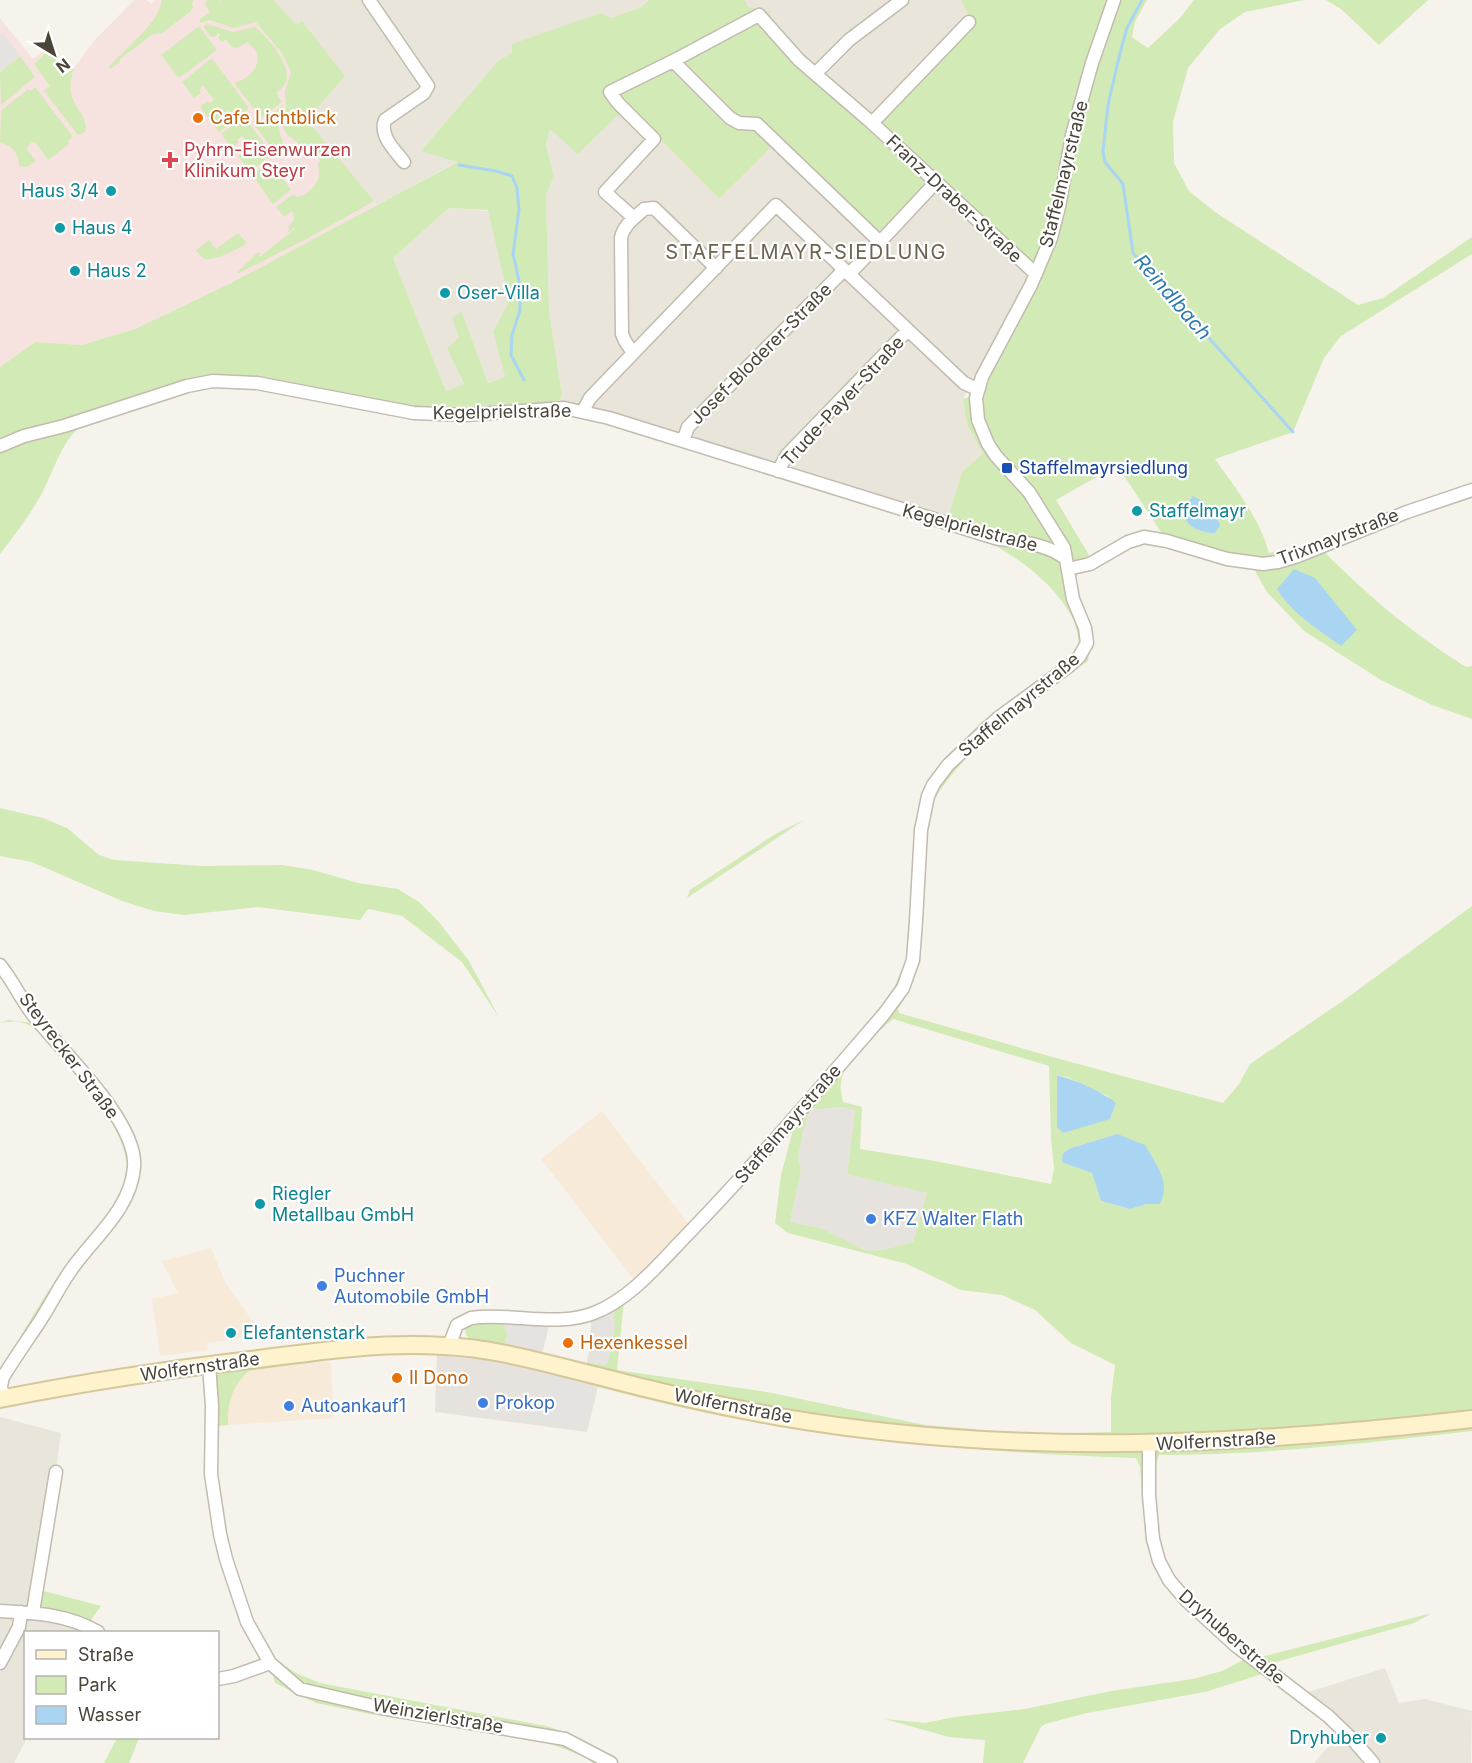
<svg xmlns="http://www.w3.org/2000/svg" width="1472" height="1763" font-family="Inter,sans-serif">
  <rect width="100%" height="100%" fill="#f6f3ec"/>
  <path fill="#eae5da" d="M273,0H649L641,7L611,18L601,13L498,61L421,151L459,161L377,205L307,120L301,22L297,25Z
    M745,0H961L972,23L871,131L826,90L748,7Z
    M627,106L719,199L778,138L876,230H881L937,175L1031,277L963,399L967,425L983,453L962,472L945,527L557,406L562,395L549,310L546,195L554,176L546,145L550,129Z
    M449,208L489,211L509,301L493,332L505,377L488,383L462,312L459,337L448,348L464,385L446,391L393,258Z
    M0,1417L61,1433L40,1590L42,1609L81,1630L80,1632H26L27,1738L14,1763H0Z
    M1385,1668L1399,1703L1425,1699L1472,1711L1471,1763H1314L1340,1733L1305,1693Z"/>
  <path fill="#f7ead8" d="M602,1111L690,1226L635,1281L541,1159Z
    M211,1248L225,1282L254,1323L252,1325L253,1336L207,1343L208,1350L160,1356L152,1299L178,1293L162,1261Z
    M323,1361L331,1362L333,1418L228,1425L217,1424L218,1389L249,1371Z"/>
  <path fill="#e6e2dd" d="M842,1107L855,1110L847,1174L927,1193L913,1242L882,1250L866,1251L821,1228L790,1222L801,1171L798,1159L803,1132L810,1110Z
    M437,1352H463L599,1382L587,1432L435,1412Z"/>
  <path fill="#f6e3e0" d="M134,0H147L151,4L155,0H273L297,25L302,21L345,76L307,120L377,205L229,284L135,329L82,345L35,342L0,367V18L33,59L47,48L67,73L74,68L93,42Z"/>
  <path fill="#d2eab5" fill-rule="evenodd" d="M161,0H193L192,5L194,6L190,12L162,33L153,34L120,59L119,63L110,69L109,67C122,51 162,21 161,0Z
    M207,0H219L222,3L220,0H273L297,25L302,21L345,76L307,120L374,201L312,236L237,274V273L257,253H261L258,258L295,229L294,228L288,233L289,226L294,219L292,211L284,217L276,207L294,194L297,197C310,196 325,177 317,164L321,161L317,156L314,157L286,133L283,128L286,109L285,91L291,72L282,53L256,22L234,28L209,20L201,23L199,20L210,12L205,4Z
    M649,0H745L748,7L770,12V23L826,90L871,131L972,23L961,0H1147L1135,22L1132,37L1148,48L1179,19L1194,0H1304L1245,12L1220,29L1188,68L1173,122L1174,163L1189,191L1215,212L1358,305L1383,298L1472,237V254L1341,336L1324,358L1293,432L1215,459C1236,489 1259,517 1269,553L1288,550L1318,542C1326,556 1338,565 1349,576C1385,610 1424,641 1466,667L1472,666V719L1432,705L1381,680L1304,631L1267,592L1254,569L1152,542L1161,532L1117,465L1056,500L1089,555L1076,577V590L1090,646L1088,661C1041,694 992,726 955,771C947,781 937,792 933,805C913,871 940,951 898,1009L899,1013L1056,1058L1223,1103L1239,1084L1250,1064L1347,998L1472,906V1431C1368,1443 1264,1455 1159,1455C1151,1475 1153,1495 1156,1515C1158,1531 1158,1551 1165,1565C1182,1598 1229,1633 1257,1658L1432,1613L1414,1623L1269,1664L1297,1698L1262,1674L1205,1692L1087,1713L1045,1724L1041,1727L1023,1763H983L985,1740L949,1737L885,1719L925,1723L954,1717L1025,1709L1111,1691L1193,1679L1222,1671L1245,1659L1159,1571L1146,1536L1140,1467L1136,1458C997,1454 859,1440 722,1416C680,1408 639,1397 597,1387L599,1382L587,1362L605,1365L607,1363C613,1344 616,1329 613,1309L635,1281L738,1174L889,1000L906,959L917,818L923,793L954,751L980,723L1063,663L1072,655L1079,644C1078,635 1076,625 1072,617C1055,585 1021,559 990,543C976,535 960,532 945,527L962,472L983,453L967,425L963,399L980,394L993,365L1026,308L1053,248L1063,216L1060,172L1049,221L1036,261L1030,262L937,175L881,230H876L779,139L719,199L627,106L578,154L550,129L546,145L554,176L546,195L549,310L562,395L557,406L442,419L258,388L214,385L192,388L85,423C62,438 54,471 41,495C29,516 15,535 0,554V367L35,342L82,345L135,329L229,284L458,162L421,151L498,61L512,53V44L601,13L611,18L641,7ZM449,208L488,210L509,301L493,332L505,377L488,383L462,312L452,318L459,337L447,348L464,384L446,391L393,258ZM893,1019L1049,1066L1051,1138L1054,1169L1051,1184L935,1161L860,1149L862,1107L843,1102C842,1096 840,1089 841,1083C843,1060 877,1033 893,1019ZM1057,1076L1067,1077L1108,1096L1113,1111L1110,1119L1057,1127ZM842,1107L855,1110L847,1174L927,1193L913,1242L882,1250L866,1251L821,1228L790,1222L801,1171L798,1159L803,1132L810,1110ZM793,1130L781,1175L775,1223L788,1233L907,1264L961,1290L1002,1295L1035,1310L1071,1343L1115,1365L1111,1397V1432L1034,1434L925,1425L767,1392L617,1370L624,1301L645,1286L681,1251ZM1117,1134L1160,1204H1147L1129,1209L1101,1201L1092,1173L1063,1153L1071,1148Z
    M1326,0H1428L1379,45L1341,9Z
    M207,24L233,32L255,27C267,37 298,70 283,87C281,90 278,91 276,93L282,102L261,118L234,83C255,77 268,57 247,42L238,48L232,47L226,40L221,41L218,38L220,35L218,33L216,36L211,37L203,26Z
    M199,26L217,50L179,78L161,55Z
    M49,50L67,73L74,68C71,77 69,87 72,97C76,109 89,119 85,132L78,135L44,91L50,86L34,64Z
    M20,56L35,77L1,105L0,72Z
    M212,58L249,108L219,132L200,107L207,101L210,103L214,100L203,86L199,90L201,93L194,98L182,82Z
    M35,87L73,137L68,141L69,144L48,160L36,143L32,142L26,148L36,161L27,167L19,166C19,153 12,145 0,143L1,111L28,89L30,91Z
    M283,105C282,112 279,119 279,126C279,138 288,147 281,160L255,126Z
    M244,117L272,154L250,172L238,156L245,151L247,153L251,150L242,136L237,140L239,142L232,148L221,134Z
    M270,161L291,190L273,204L252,175Z
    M238,233L247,243C238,249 213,263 203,258C201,257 198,252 196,250L209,240L216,249Z
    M0,808L43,818L67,828L99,855L114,860L202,866L282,865L313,870L358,883L398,889L419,902L438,921L469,961L500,1019L462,962L402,916L368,909L360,920L258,907L184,915L154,911L122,901L32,862L0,856Z
    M804,820L687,898L690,890L777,833Z
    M9,1020L33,1023L103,1103L130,1150L127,1189L25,1338L20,1337C32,1318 43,1297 57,1279C77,1250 132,1201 127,1164C122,1128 94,1097 72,1070C59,1054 43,1029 23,1023C15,1020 8,1022 0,1023Z
    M479,1322H503L508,1334L503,1347C491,1344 460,1345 466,1326Z
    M322,1359L323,1361L249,1371C232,1385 227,1404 228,1425L217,1426L218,1486L225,1534L249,1611L274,1658L296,1673L320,1683L546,1726C571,1734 592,1743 613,1760L610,1763H593L585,1757L551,1744L370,1714L316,1703L275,1683L273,1675L249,1635L218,1544L215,1372Z
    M40,1590L101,1606L88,1624L39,1607Z
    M117,1738H139L129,1763H104Z"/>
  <path fill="#e5e3e0" d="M0,33H3L20,56L0,72Z
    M613,1309L615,1325L613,1342L607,1364L605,1365L587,1362L590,1344L591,1320Z
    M503,1322H550L542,1355L503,1347L508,1334Z
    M551,1374L591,1384L584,1426L526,1421L531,1399L544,1400Z"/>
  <path fill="#a9d4f2" d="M1193,496C1209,504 1213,509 1220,525L1215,533C1192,533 1172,516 1193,496Z
    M1294,569L1315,578L1357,630L1341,646C1318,629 1292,614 1277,589Z
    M1057,1076C1071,1077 1106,1094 1116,1103L1110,1119L1063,1133L1057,1127Z
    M1117,1134L1145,1145C1156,1165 1171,1181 1160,1204H1147L1130,1209L1101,1201L1092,1173L1062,1162L1063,1153L1071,1148Z"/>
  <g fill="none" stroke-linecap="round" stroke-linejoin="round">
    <path stroke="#a9d4f2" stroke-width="3" d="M1142,0L1127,28L1120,53L1108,105L1103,151L1105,162L1123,184L1133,253L1293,432
      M459,165L496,171L512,176L517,188L519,210L513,254L520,285V310L512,335L511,355L524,380"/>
    <defs>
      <path id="minor" d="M369,0L428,86L424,93L385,120C379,136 395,150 404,162
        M673,61L730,118L739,123L757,124L880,242L936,182
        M815,74L849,40L902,0
        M872,123L969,22
        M634,218L605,192L654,139L618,103L610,92L673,61L759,15L799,60L872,123L1036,274
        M849,274L880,242
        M633,353L625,341L622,334L621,238C623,225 636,217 644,209L654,208L716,268
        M583,411L590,398L776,205L964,383L977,389
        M683,441L688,427L844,270
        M0,446L24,436L64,426L187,386L213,381L257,383L414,413L464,415L564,408L609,418L995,538C1018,542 1047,543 1066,559
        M778,471L787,455L907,331
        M1068,569L1090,564L1128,542L1144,537L1167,541L1227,559L1263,564L1278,562L1298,556L1407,512L1472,490
        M0,965C14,982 23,1004 38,1021C65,1054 138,1123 134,1167C131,1209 94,1237 71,1270C59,1287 50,1306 38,1324C26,1342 14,1359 3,1377L1,1386L3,1399
        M449,1346L457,1325L471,1318C511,1312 556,1328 594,1313C630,1299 657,1266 684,1238C754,1166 819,1089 884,1014L903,988L913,960L916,921L921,830L928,796L933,785L948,765L998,718L1069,666L1079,657L1087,643L1085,628L1073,599L1064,548L1029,492L996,456L988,444L978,420L976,398L982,377L1031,285L1051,238L1059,207L1072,135L1092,63L1114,0
        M209,1365L212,1406L211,1474L220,1534L226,1559L247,1622L270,1663L300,1689L382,1708L565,1739L611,1763
        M1149,1444V1495L1153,1539L1159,1561L1169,1580L1187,1601L1235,1645L1328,1716L1354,1741L1373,1763
        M0,1611C35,1613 67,1614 98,1632
        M33,1612L56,1472
        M0,1663L19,1627L21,1612
        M218,1679L234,1676L270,1663"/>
      <path id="secondary" d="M0,1399C85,1382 172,1369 258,1359C320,1351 382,1342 444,1346C496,1348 548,1364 598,1376C658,1392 719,1406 780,1417C1013,1457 1238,1446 1472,1419"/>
    </defs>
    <use href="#minor" stroke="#c2bbae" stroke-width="15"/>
    <use href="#secondary" stroke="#d6c79b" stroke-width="20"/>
    <use href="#minor" stroke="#fff" stroke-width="12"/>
    <use href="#secondary" stroke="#fff3cd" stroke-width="16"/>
  </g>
  <g fill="#e8710a" stroke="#fff" stroke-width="2">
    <circle cx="198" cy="118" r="6"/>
    <circle cx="568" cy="1343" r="6"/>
    <circle cx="397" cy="1378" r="6"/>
  </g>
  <path fill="#e0444e" stroke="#fff" stroke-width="2" d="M167 151h6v6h6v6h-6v6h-6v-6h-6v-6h6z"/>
  <g fill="#0f9aa8" stroke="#fff" stroke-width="2">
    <circle cx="111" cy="191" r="6"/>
    <circle cx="60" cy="228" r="6"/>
    <circle cx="75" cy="271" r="6"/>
    <circle cx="445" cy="293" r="6"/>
    <circle cx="1137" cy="511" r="6"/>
    <circle cx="260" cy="1204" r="6"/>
    <circle cx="231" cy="1333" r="6"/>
    <circle cx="1381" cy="1738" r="6"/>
  </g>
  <rect fill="#1a4fb4" stroke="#fff" stroke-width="2" x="1001" y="462" width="12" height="12" rx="3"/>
  <g fill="#3f7fe0" stroke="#fff" stroke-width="2">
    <circle cx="871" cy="1219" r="6"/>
    <circle cx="322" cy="1286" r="6"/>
    <circle cx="483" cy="1403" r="6"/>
    <circle cx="289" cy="1406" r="6"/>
  </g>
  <g text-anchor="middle" stroke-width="4.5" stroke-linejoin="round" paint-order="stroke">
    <g font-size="18" fill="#c56008" stroke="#fff" text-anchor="start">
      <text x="210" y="124">Cafe Lichtblick</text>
      <text x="580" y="1349">Hexenkessel</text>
      <text x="409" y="1384">Il Dono</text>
    </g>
    <g font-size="18" fill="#be3a42" stroke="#fff" text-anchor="start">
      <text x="184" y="156">Pyhrn-Eisenwurzen<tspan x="184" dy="21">Klinikum Steyr</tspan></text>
    </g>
    <g font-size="18" fill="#4b4439" stroke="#fff">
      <text transform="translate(1064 174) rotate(-76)" y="6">Staffelmayrstraße</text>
      <text transform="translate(954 199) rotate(43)" y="6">Franz-Draber-Straße</text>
      <text transform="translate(761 354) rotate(-45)" y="6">Josef-Bloderer-Straße</text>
      <text transform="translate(843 401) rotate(-47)" y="6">Trude-Payer-Straße</text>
      <text transform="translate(502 412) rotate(-1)" y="6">Kegelprielstraße</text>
      <text transform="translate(970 528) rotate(15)" y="6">Kegelprielstraße</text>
      <text transform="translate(1338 537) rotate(-21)" y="6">Trixmayrstraße</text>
      <text transform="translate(1019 705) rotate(-40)" y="6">Staffelmayrstraße</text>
      <text transform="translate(69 1056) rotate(53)" y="6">Steyrecker Straße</text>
      <text transform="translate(788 1124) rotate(-49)" y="6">Staffelmayrstraße</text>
      <text transform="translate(200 1367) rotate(-8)" y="6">Wolfernstraße</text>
      <text transform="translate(733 1406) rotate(11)" y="6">Wolfernstraße</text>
      <text transform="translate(1216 1441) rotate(-3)" y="6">Wolfernstraße</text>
      <text transform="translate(1232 1637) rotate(41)" y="6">Dryhuberstraße</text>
      <text transform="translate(438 1716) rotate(10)" y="6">Weinzierlstraße</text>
    </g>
    <g font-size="18" fill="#0d838f" stroke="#fff" text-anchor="start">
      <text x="99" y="197" text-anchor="end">Haus 3/4</text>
      <text x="72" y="234">Haus 4</text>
      <text x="87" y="277">Haus 2</text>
      <text x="457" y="299">Oser-Villa</text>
      <text x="1149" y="517">Staffelmayr</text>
      <text x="272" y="1200">Riegler<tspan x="272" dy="21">Metallbau GmbH</tspan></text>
      <text x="243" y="1339">Elefantenstark</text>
      <text x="1369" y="1744" text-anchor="end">Dryhuber</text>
    </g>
    <g font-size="18" fill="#164399" stroke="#fff" text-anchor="start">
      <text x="1019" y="474">Staffelmayrsiedlung</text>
    </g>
    <g font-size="18" fill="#366cbe" stroke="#fff" text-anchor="start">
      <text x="883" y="1225">KFZ Walter Flath</text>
      <text x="334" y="1282">Puchner<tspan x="334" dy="21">Automobile GmbH</tspan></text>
      <text x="495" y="1409">Prokop</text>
      <text x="301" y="1412">Autoankauf1</text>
    </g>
    <g font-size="20" letter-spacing="1.5" fill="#6e6250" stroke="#fff">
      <text x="806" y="259">STAFFELMAYR-SIEDLUNG</text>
    </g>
    <g font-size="20" font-style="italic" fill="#2e7ab2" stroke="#fff">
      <text transform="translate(1173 297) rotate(49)" y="7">Reindlbach</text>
    </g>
  </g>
  <rect x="24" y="1631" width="195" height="108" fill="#ffffff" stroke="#b7b4b0" stroke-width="1.5"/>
  <rect x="36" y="1650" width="30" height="9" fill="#fff3cd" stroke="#b7b4b0" stroke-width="1.5"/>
  <text x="78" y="1661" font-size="18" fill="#4b4439">Straße</text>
  <rect x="36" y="1676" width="30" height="18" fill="#d2eab5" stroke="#b7b4b0" stroke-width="1.5"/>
  <text x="78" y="1691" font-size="18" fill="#4b4439">Park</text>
  <rect x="36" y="1706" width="30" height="18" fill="#a9d4f2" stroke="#b7b4b0" stroke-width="1.5"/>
  <text x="78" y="1721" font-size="18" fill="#4b4439">Wasser</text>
  <g transform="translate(54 54) rotate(142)" stroke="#ffffff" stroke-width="4.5" paint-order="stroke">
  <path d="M0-4.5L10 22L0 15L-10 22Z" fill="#4b4439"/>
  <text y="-9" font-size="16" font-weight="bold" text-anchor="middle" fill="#4b4439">N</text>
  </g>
</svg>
